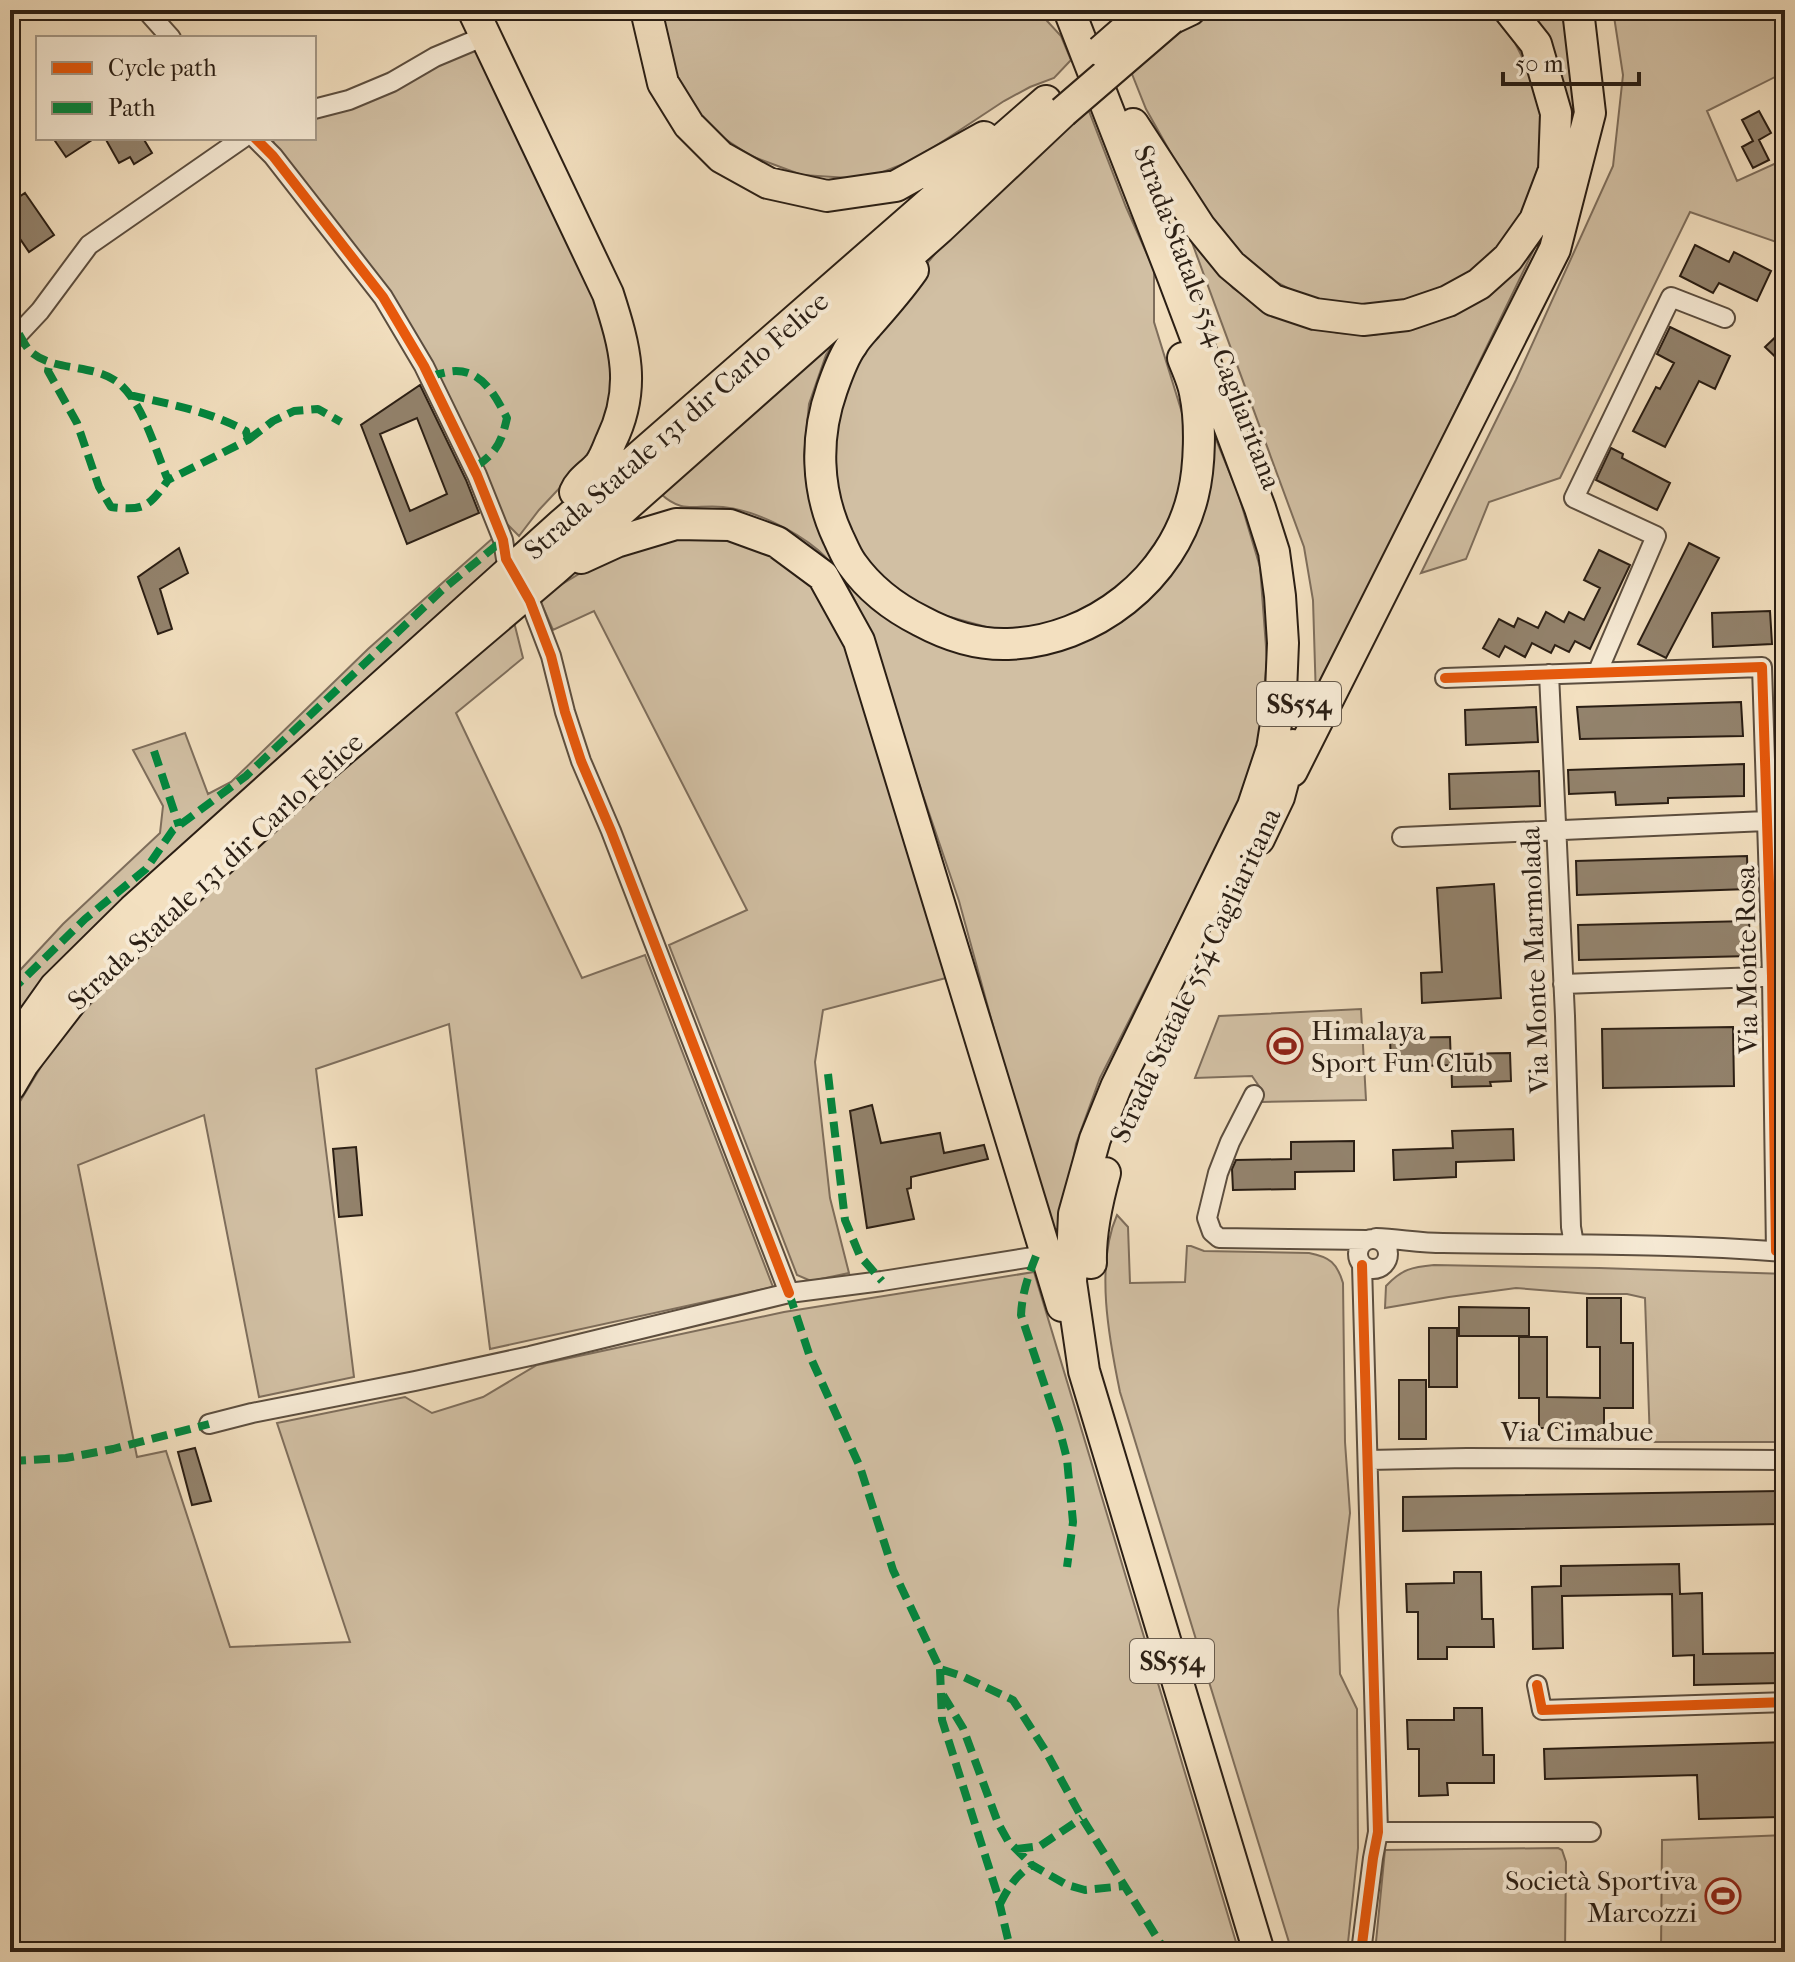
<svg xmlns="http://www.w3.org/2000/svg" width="1795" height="1962" font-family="'IM FELL French Canon',serif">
  <rect width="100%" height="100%" fill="#f3e0c0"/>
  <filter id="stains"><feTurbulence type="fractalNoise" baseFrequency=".0025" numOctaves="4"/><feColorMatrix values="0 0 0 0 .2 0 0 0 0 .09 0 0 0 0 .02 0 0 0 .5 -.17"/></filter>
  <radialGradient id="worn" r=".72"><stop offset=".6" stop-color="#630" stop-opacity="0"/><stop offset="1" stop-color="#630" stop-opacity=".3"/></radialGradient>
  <path fill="#d1bfa3" stroke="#7e6e5c" stroke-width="2" d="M658,10H1037L1061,36L1071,60L1054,78L1030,87L1004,101L916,159L865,179L802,175L751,156L713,131L690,104L670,67Z
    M1218,10H1489L1515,43L1537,86L1541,120L1539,164L1526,205L1506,243L1470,275L1419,301L1372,308L1331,305L1295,292L1256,271L1226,245L1191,189L1146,109L1130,69L1160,39Z
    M1530,10H1562L1575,100L1570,139L1553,53Z
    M1613,10H1785V72L1707,111L1737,181L1781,161L1785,162V245L1690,212L1560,478L1489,502L1466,559L1421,573L1516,380L1613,166L1623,75Z
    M470,49H476L599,303L614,376L608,408L601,430L584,462L539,510L519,536L506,523L492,498L428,358L280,155L273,141V138H314V114L387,93Z
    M1087,106L1126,207L1154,270V322L1183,416L1186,450L1180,496L1162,533L1138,567L1116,591L1084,611L1057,622L1024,629L990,628L932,612L891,586L860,554L825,467L845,379L914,280L954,230Z
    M1190,237L1233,288L1261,307L1298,324L1339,333L1373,335L1425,325L1474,303L1538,241L1316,699L1313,600L1304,547Z
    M848,320L826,355L809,404L804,455L808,494L823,536L982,655L1160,578L1208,420L1238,493L1260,567L1267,660L1259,738L1240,802L1100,1078L1076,1144L1061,1228L1049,1231L959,901L862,616C853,594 836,565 818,550C794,530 754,510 723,507C695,504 683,515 660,493Z
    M687,529L774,546L834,607L903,823L946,978L823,1010L815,1062L830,1198L849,1273L811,1281L797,1275L669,945L747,910L594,611L553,630L539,598L599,562Z
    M494,537L502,565L10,1028V981L63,924L160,833L163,806L133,750L185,733L208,794L231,782L368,649Z
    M514,622L523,658L456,713L582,978L645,955L773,1287L490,1349L449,1024L316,1069L354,1377L259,1397L204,1115L78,1165L137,1457L166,1451L230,1647L350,1642L277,1423L405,1397L432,1413L483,1397L537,1365L784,1312L1034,1272L1239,1952H10V1118L56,1042L137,953L317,788Z
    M1361,1009L1366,1100L1262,1102L1261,1089L1252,1076L1195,1078L1219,1016Z
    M1117,1215L1128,1227L1130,1283L1185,1282L1187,1246H1191L1204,1251L1309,1253C1330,1257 1337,1263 1343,1283L1345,1442L1350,1513L1338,1610L1340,1674L1357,1709L1358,1848L1347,1952H1292L1120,1392C1109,1339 1095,1265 1117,1215Z
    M1434,1265L1599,1268L1785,1274V1442H1650L1645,1298L1627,1294H1590L1516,1288L1449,1297L1385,1308L1386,1286C1402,1269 1412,1267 1434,1265Z
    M1785,1835V1952H1661L1662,1840Z
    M1558,1848L1562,1850L1566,1862L1565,1952H1375L1385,1850Z"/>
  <path fill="#93836d" stroke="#2a1e14" stroke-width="2" fill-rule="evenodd" d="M1759,111L1771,133L1759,140L1769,160L1753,168L1742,147L1753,141L1742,120Z
    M53,138H95L66,157Z
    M105,138H143L152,153L134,164L130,157L119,163Z
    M25,193L54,235L29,252L10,224V203Z
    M1695,245L1729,262L1734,252L1771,271L1757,301L1719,283L1713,293L1680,276Z
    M1670,327L1730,356L1715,389L1699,381L1665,447L1633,431L1656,387L1660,389L1674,363L1657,354Z
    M1785,328V366L1765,347Z
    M420,385L466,480L479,513L407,544L361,425ZM417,418L447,494L410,511L380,434Z
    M1611,448L1623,454L1622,458L1670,483L1657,510L1596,480Z
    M1689,543L1719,558L1666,658L1638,644Z
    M179,548L188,573L160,589L172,629L158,634L138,577Z
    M1599,550L1630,565L1590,649L1575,641L1569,652L1555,645L1551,653L1532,643L1525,657L1505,646L1499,657L1483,648L1499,619L1514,627L1518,618L1538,628L1546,612L1564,622L1569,612L1584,620L1600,588L1584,580Z
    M1770,611L1772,644L1713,647L1712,613Z
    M1741,702L1743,736L1580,739L1577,707Z
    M1536,707L1538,742L1466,745L1465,710Z
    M1744,764V796L1668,798V803L1616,805L1615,792L1569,794L1568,770Z
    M1539,771L1540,806L1450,809L1449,774Z
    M1747,856L1748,889L1577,895L1576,861Z
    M1494,884L1501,998L1422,1003L1421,973L1442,972L1437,888Z
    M1749,921L1751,956L1579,960L1578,925Z
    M1733,1027L1734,1086L1603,1088L1602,1029Z
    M1450,1037L1451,1065L1391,1067L1390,1038Z
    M1510,1053L1511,1081L1490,1082L1491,1086L1452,1087L1451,1054Z
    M872,1105L881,1143L940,1133L944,1153L984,1145L988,1159L911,1177V1188L907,1189L914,1219L867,1228L850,1111Z
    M1513,1129L1514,1160L1456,1162V1177L1394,1180L1393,1150L1453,1148L1452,1131Z
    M1354,1141V1171L1295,1172V1189L1233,1190L1232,1169L1236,1160L1291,1159V1142Z
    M356,1147L362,1215L339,1217L333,1149Z
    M1587,1298H1621V1343H1633V1408H1604V1428H1539V1398H1519V1337H1547V1397L1600,1398V1347H1587Z
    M1459,1307L1529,1308V1336H1459Z
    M1429,1328H1457V1387H1429Z
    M1399,1380H1426V1439H1399Z
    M195,1448L211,1501L192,1505L178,1452Z
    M1785,1491V1524L1403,1531V1497Z
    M1679,1564L1680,1594L1702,1593L1703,1654L1785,1653V1683L1694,1685V1655L1673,1656L1672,1594L1562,1596L1563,1648L1533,1649L1532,1587L1561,1586V1566Z
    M1454,1572H1481L1482,1619H1493L1494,1647H1447V1659H1418V1612H1407L1406,1584L1454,1583Z
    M1454,1708H1482L1483,1755H1494V1783H1447L1448,1795L1419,1796V1749H1408L1407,1720H1454Z
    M1785,1742V1817L1699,1819L1697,1775L1545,1779L1544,1749Z"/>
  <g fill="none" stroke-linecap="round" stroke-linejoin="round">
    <defs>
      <path id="minor" d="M146,10L171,38
        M314,109L349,100L392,82L435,57L485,36
        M255,138L273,156L383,297L424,366L477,475L503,540L506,559
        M10,343L40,311L89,245L243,138
        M530,601L551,656L565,712L581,761L611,831L789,1293
        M1598,671L1656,536L1574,498L1671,297L1725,318
        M1549,674L1565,1016L1571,1227L1574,1244
        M1445,678L1762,667L1772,976L1776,1251
        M1402,837L1766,821
        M1563,984L1785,976
        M1254,1095L1230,1142L1218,1173L1207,1218L1212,1232L1219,1238L1366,1240
        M1376,1238C1399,1239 1421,1243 1443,1243C1557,1245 1671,1243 1785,1252
        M1358 1254a15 15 0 1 1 30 0a15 15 0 1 1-30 0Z
        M209,1424L252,1413L415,1381L530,1356L789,1293L882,1281L1045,1255
        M1368,1460L1467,1458L1785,1460
        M1537,1685L1542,1710L1785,1702
        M1378,1832H1591
        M1361,1952L1373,1858L1378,1832L1362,1265"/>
      <path id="trunk" d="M473,10L608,294C625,347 637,388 611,441C608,448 605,457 600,464C592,474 580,480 575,492
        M646,10L663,83L689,125L721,157L768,183L827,196L896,186L984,137
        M1069,10L1173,277L1260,508L1274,552L1280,596L1283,643L1281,692L1272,749L1253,806L1116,1087L1095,1139L1074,1214L1071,1282L1084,1371L1259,1952
        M1171,19L1190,10
        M1133,124L1200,227L1231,265L1273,300L1315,314L1363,320L1407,315L1448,301L1479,284L1508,258L1535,220L1554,170L1556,113L1536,44L1509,10
        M913,270C899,290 883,308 867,326C862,332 856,338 852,345C843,357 837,375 832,389C815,437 816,490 838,537C842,545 846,556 852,564C869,588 895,608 921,621C947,635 978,645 1008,644C1093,641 1173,579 1193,495C1200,467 1201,421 1195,393C1193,381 1187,369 1183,358
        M581,558L616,542L676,524L730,525L777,542L823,576L859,641L1062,1306
        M1292,771L1555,249L1590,113L1578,10
        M1259,839L1279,797L1293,745
        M21,1035L55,987L133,910L562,524L1046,101
        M10,1086L23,1064L80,990L319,770L554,570L940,228L1063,112
        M1091,1263C1090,1233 1097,1202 1105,1173"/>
    </defs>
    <use href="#minor" stroke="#5c4e3f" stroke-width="22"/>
    <use href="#trunk" stroke="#2a1e14" stroke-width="34"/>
    <use href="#minor" stroke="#f7ebd6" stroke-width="18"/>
    <use href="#trunk" stroke="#f3e0c0" stroke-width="30"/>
    <defs>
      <path id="trunk-bridge" d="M1101,51L1148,10
        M1063,112L1171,19"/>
    </defs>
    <use href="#trunk-bridge" stroke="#2a1e14" stroke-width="34" stroke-linecap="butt"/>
    <use href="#trunk-bridge" stroke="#f3e0c0" stroke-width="30"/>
    <path stroke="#00873e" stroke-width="8" stroke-dasharray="16 8" stroke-linecap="butt" d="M19,334C22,339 25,345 29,350C51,373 96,362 121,385C144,406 156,452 168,480C149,507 144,511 111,507L99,487L77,423L48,371L50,362
      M429,376C438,375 447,371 456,371C483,371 496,397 507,418C501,444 496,453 474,468
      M129,395C169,404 209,411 246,431L248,440L168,480
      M248,440L273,421L294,411L318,409L341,422
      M154,751L179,826
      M10,992L85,919L146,869L173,830L246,776L442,590L503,540
      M828,1074L845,1220L860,1256L882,1281
      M1036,1256C1028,1276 1022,1294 1021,1315L1059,1428L1067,1459L1073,1522L1067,1567
      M789,1293L809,1354L860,1467L893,1570L940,1669L962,1676L1013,1700L1045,1750L1082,1818L1166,1952
      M10,1461L66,1458L113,1449L209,1424
      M940,1669L942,1720L997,1893L1011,1952
      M943,1695L963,1728L998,1823L1008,1841L1032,1865
      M1017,1849L1040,1846L1082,1818
      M1000,1904C1008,1888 1016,1875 1032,1865L1067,1885L1085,1890L1124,1886"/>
    <defs>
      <path id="cycleway" d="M255,138L273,156L383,297L424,366L477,475L503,540L506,559L530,601L551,656L565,712L581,761L611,831L789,1293
        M1445,678L1762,667L1772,976L1776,1251
        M1537,1685L1542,1710L1785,1702
        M1361,1952L1373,1858L1378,1832L1362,1265"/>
    </defs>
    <use href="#cycleway" stroke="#f7ebd6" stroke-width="15"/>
    <use href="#cycleway" stroke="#e8590c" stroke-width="10"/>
  </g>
  <defs>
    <symbol id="stadium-ring" viewBox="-11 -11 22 22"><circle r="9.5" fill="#f7ebd6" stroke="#8f2418" stroke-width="1.5"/><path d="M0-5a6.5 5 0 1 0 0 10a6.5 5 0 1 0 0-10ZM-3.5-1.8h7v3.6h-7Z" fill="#8f2418"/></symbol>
  </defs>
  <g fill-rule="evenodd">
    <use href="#stadium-ring" x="1265" y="1026" width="40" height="40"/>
    <use href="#stadium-ring" x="1703" y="1876" width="40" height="40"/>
  </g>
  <g text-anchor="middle" stroke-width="8" stroke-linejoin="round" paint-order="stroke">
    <g fill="#f7ebd6" stroke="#685c4e" stroke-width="2">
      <rect x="1257" y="682" width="84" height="44" rx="6"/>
      <rect x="1130" y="1639" width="84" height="44" rx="6"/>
    </g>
    <g font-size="26" font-weight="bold" fill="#2a1e14">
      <text x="1299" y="713">SS554</text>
      <text x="1172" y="1670">SS554</text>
    </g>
    <g font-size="28" fill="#2a1e14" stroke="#f7ebd6">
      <text transform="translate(1208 317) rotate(69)" y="10">Strada Statale 554 Cagliaritana</text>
      <text transform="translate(676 425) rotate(-41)" y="10">Strada Statale 131 dir Carlo Felice</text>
      <text transform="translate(215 871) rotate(-43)" y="10">Strada Statale 131 dir Carlo Felice</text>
      <text transform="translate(1534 960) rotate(-92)" y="10">Via Monte Marmolada</text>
      <text transform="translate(1746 960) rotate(-91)" y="10">Via Monte Rosa</text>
      <text transform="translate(1195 975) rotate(-65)" y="10">Strada Statale 554 Cagliaritana</text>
      <text x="1577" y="1441">Via Cimabue</text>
    </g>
    <g font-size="28" fill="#2a1e14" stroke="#f7ebd6" text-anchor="start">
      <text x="1311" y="1040">Himalaya<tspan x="1311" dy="32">Sport Fun Club</tspan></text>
      <text x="1697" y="1890" text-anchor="end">Società Sportiva<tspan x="1697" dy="32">Marcozzi</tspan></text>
    </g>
  </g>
  <rect width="1795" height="1962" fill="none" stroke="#f3e0c0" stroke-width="40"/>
  <rect x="12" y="12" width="1771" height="1938" fill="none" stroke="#2a1e14" stroke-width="4"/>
  <rect x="20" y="20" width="1755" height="1922" fill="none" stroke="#2a1e14" stroke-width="2"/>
  <rect x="36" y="36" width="280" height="104" fill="#f7ebd6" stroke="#a59988" stroke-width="2"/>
  <rect x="52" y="62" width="40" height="12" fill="#e8590c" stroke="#a59988" stroke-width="2"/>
  <text x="108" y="76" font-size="24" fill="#2a1e14">Cycle path</text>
  <rect x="52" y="102" width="40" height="12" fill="#00873e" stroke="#a59988" stroke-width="2"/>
  <text x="108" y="116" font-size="24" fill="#2a1e14">Path</text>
  <path d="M1503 72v12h136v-12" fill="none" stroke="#2a1e14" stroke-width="4"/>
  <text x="1515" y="72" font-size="24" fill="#2a1e14" stroke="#f7ebd6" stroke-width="6" paint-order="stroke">50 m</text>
  <rect width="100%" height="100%" filter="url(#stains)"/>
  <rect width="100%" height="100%" fill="url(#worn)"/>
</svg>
